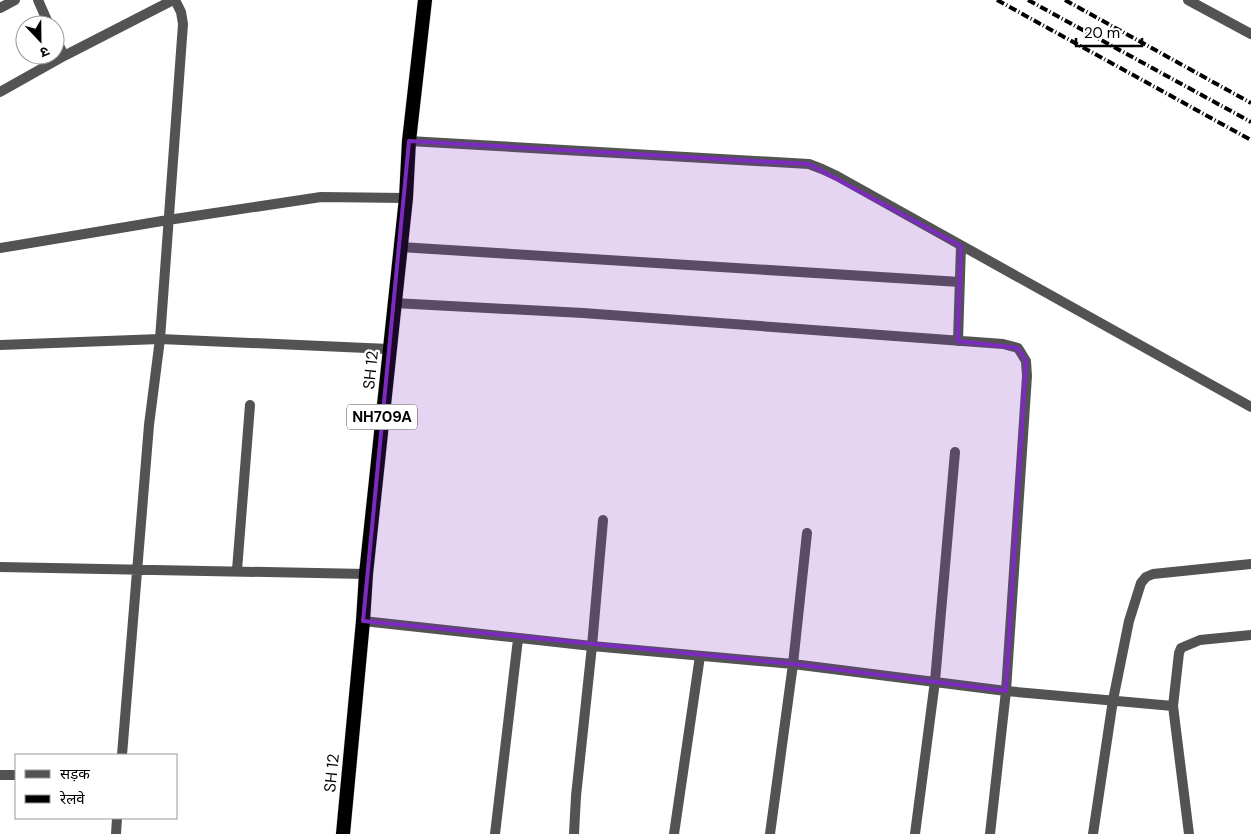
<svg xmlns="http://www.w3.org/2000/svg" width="1251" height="834" font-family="'DM Sans','Noto Sans Devanagari',sans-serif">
  <rect width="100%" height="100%" fill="#fff"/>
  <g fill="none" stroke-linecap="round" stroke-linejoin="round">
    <defs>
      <path id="trunk" d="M343,834L363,621L366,574L406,198L409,141L425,0"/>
    </defs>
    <use href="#trunk" stroke="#dbdbdb" stroke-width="15"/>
    <path stroke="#535353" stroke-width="10" d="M38,0L49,25
      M0,8L15,0
      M55,37L64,56
      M0,92L64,56L173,0
      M409,141L809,164L822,169L837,176L1251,407
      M400,247L960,282
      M0,248L168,220L321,197L406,198
      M394,303L583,313L1003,344L1018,348L1026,361L1027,376L1006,691L990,834
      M958,341L961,246
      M0,345L160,339L389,349
      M0,567L366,574
      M237,570L250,405
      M363,621L592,646L793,664L1006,691L1173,706
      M122,755L149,425L160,339L183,24L181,12L175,0
      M0,775H16
      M116,834L117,818
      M495,834L518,639
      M574,834L576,796L592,646L603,520
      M674,834L700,656
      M770,834L793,664L807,533
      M915,834L935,681L955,452
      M1093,834L1113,700L1129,621L1141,583L1146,577L1153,574L1251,564
      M1189,834L1173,706L1179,653L1181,648L1200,640L1251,635"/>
    <path stroke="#535353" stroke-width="10" d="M1188,0L1251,34"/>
    <use href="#trunk" stroke="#000" stroke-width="14"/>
    <path stroke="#000" stroke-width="4" stroke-dasharray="8 2.5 1 2.5" stroke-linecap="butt" d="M997,0L1251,140
      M1028,0L1251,122
      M1065,0L1251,103"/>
  </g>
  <path fill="#7b2cbf" fill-opacity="0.2" stroke="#7b2cbf" stroke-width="4" stroke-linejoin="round" d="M409,141L809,164L961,246L958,341L1018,348L1026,361L1006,691L793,664L363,621Z"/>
  <g text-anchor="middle" stroke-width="4.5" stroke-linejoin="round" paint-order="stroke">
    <rect fill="#fff" stroke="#4c4c4c" stroke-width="1" x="347" y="404.5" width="70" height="25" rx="4"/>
    <g font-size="15" font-weight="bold" fill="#000">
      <text x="382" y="422">NH709A</text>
    </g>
    <g font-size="16" fill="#000" stroke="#fff">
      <text transform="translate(370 370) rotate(-84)" y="6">SH 12</text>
      <text transform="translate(331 773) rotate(-84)" y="6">SH 12</text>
    </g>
  </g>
  <rect x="15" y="754" width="162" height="65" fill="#ffffff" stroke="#999999"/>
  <rect x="25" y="770" width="25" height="8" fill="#535353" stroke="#999999"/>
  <text x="60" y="779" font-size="15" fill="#000000">सड़क</text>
  <rect x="25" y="795" width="25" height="8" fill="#000000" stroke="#999999"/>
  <text x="60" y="804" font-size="15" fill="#000000">रेलवे</text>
  <g transform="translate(40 40) rotate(158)"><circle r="24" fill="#ffffff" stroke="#999999"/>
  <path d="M0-4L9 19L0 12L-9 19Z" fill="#000000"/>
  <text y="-8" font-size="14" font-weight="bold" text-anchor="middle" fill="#000000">उ</text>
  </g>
  <path d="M1076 38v8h66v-8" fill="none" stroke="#000000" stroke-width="2.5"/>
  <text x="1084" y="38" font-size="15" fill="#000000" stroke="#ffffff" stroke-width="4" paint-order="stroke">20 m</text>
</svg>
